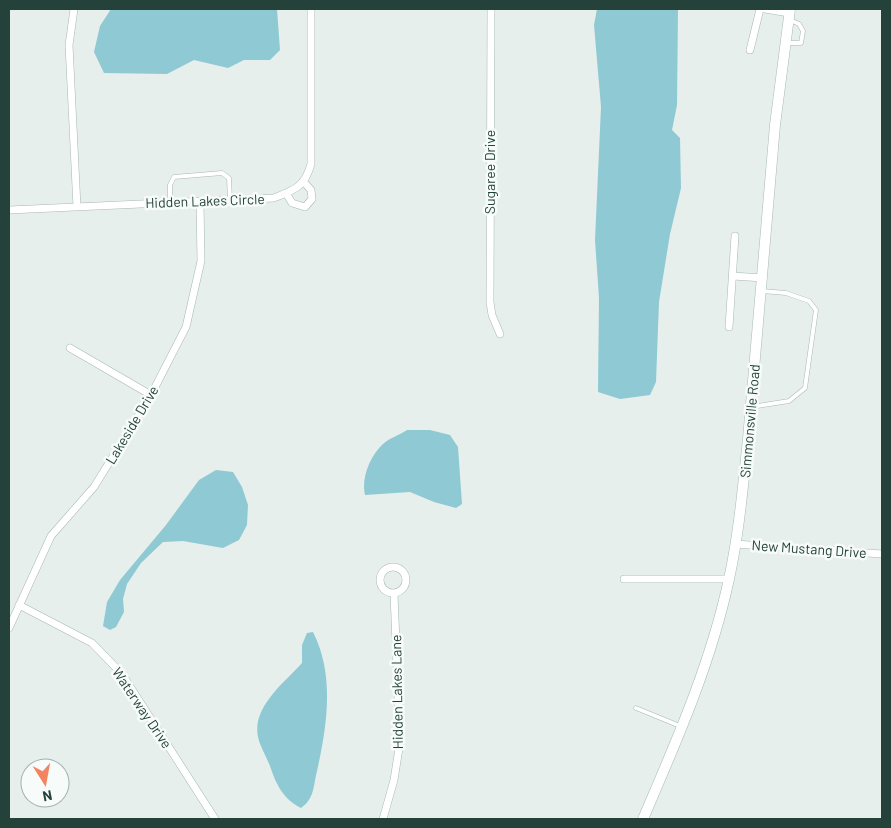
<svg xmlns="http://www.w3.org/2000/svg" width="891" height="828" font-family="Barlow,sans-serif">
  <rect width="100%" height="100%" fill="#e6efeb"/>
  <path fill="#8ec9d4" d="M111,9H277L280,50L270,60H244L228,68L194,60L167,74L104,73L94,52L100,26Z
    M597,9H678L677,105L672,130L680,138L681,188L670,234L659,302L656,382L650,395L620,399L598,392L599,298L595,240L601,107L594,25Z
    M407,430H430L450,435L458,447L462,504L456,508L434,502L410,492L365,495C361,478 370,456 383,444C389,438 400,435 407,430Z
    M216,470L233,472L242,487L248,505L247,525L239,540L223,548L183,541L163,542L141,563L127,584L123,599L124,612L116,627L110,630L103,626L107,602L120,580L166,525L199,480Z
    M313,632C335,675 327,726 317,771C313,786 315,798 301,808C283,799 276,784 270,766C266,756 260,746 258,737C252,707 284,683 302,663V645L307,633Z"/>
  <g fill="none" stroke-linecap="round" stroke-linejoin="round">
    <defs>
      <path id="lane" d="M788,43H801L803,31L799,24L790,20
        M170,203V185L174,177L222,173L229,178L230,200
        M751,407L789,401L805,388L816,310L809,301L786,293L762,291
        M636,708L680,726"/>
      <path id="street" d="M74,9L69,45L77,207
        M491,9L490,302L492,315L500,334
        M765,9L789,13
        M750,50L760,9
        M286,193L292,203L305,207L312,199L311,190L303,181
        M9,210L274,198C294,190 305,187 311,164V9
        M733,276L763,278
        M729,327L735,236
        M70,348L151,395
        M735,544L882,554
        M380 580a13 13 0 1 1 26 0a13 13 0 1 1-26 0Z
        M624,579H729
        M19,605L92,643L122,674L215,819
        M9,628L51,536L94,487L151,395L186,327L201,261L200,201
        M383,819L394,780L400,742L394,594"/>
      <path id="secondary" d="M643,819C677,740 711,663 729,579C739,533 743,486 748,439L775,125L790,9"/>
    </defs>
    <use href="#lane" stroke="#a8b8b2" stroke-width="5"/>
    <use href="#street" stroke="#a8b8b2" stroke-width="8"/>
    <use href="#secondary" stroke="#a4bbb3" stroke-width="11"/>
    <use href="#lane" stroke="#fff" stroke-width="4"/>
    <use href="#street" stroke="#fff" stroke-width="7"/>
    <use href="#secondary" stroke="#fff" stroke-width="10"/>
  </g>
  <g text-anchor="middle" stroke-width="5" stroke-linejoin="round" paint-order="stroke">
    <g font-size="14" fill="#24423a" stroke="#f7fbf9">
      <text transform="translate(490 172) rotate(-90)" y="5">Sugaree Drive</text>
      <text transform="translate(205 201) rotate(-2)" y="5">Hidden Lakes Circle</text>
      <text transform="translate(750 421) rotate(-85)" y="5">Simmonsville Road</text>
      <text transform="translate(132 425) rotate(-59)" y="5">Lakeside Drive</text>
      <text transform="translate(809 549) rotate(4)" y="5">New Mustang Drive</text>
      <text transform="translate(397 692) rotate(-91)" y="5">Hidden Lakes Lane</text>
      <text transform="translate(142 708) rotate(56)" y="5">Waterway Drive</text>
    </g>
  </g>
  <rect width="891" height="828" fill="none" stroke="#24423a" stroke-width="20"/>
  <g transform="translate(45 783) rotate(169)"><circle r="24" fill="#f7fbf9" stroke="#a3b1ad"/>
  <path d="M0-4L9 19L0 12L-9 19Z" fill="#f4845f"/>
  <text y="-8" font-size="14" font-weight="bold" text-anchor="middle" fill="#24423a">N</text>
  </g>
</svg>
